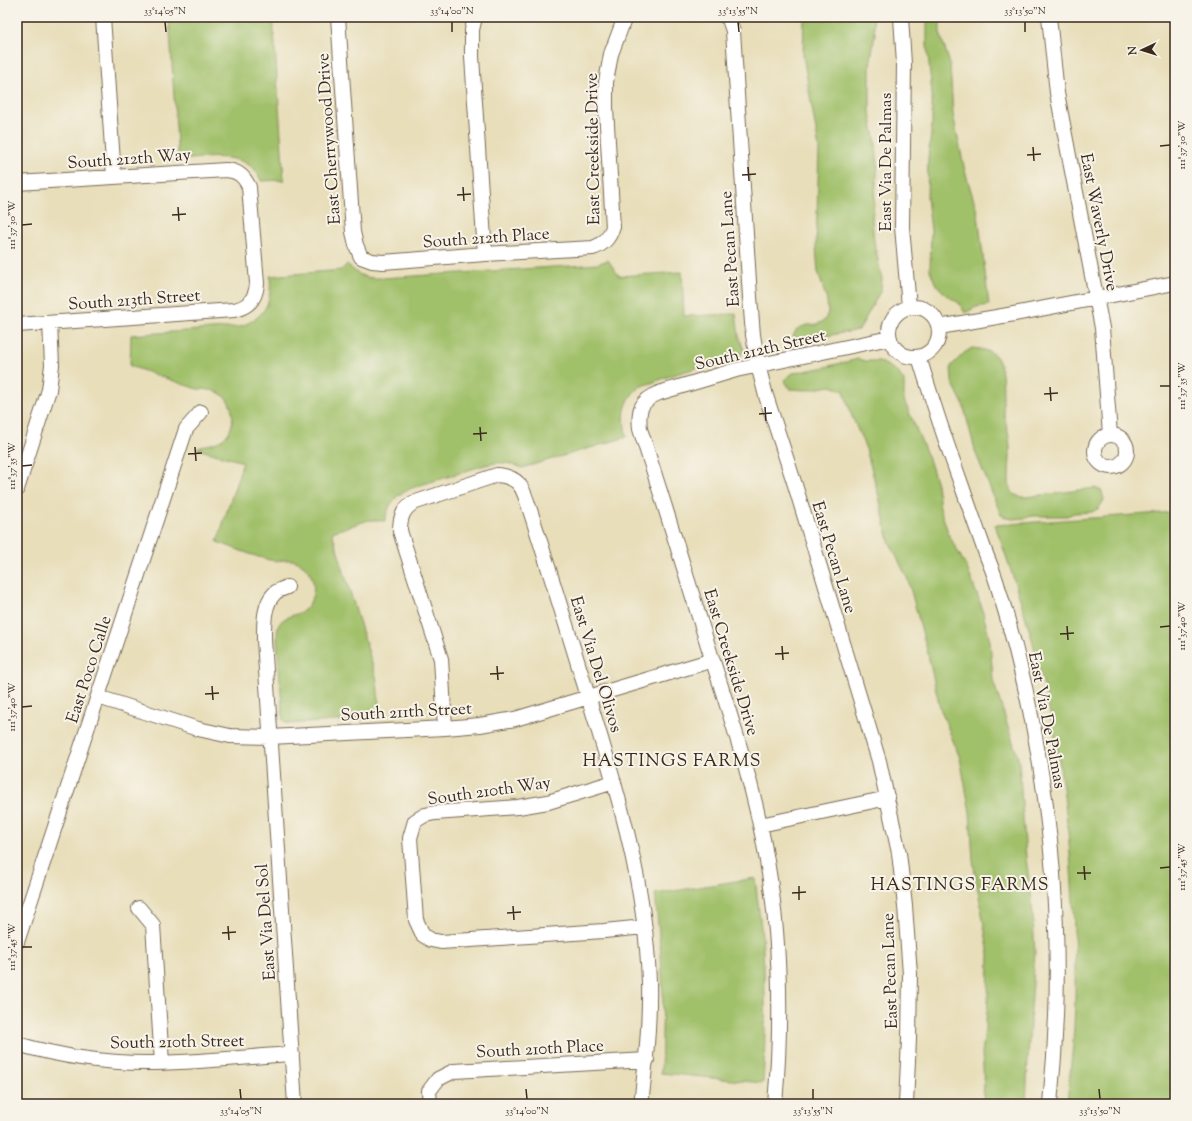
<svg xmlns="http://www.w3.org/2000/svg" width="1192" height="1121" font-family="'Sorts Mill Goudy',serif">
  <rect width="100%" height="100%" fill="#f7f3e8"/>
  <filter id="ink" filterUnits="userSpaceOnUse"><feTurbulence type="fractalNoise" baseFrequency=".025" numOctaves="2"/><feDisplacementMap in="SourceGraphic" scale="8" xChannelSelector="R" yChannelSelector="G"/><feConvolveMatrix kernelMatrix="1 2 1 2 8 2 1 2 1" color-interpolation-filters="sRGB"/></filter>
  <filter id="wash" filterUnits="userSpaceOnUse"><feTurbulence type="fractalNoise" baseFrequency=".012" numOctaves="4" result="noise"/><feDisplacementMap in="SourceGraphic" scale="16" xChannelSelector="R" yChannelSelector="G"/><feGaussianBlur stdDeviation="0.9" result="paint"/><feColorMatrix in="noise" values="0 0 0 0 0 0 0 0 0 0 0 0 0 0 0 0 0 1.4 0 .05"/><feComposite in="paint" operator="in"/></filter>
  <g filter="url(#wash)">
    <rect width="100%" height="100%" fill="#e8deba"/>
    <path fill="#a0c069" stroke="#6e7544" d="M169,17H273L284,180L261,181C259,177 258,172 255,170C237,151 201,159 178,160Z
      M804,17H873L875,34L870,65V112L876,144L878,166L872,220L874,241L882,279L881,290L859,330L792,342L794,334L797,329L806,325H816L825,320L828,312L827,301L818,272L816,247L819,148L803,55Z
      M927,17H940V33L950,64L953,114L957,134L965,171L978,214L989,305L976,307L965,313L959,303L946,295L935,283L930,270L931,230L927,198L928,158L932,125V94L927,44Z
      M608,260L619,276L682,272L684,316L736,314L739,336L744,350L738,359L730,358C705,366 679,372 654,382C649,384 641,385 637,389C623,402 622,420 627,437L522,468C514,464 504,462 495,463C481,465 464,472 450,476C434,482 412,485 398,496C390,503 387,511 385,521L369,520L332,532L377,680L380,718L288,724L283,720L277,640C277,636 277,631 278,627C281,616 295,616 303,611C318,599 317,573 300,563C289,556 280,563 270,560C252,556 235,548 217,542L243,462L197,449C207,443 219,445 227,435C235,425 234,408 226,398C219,390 206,389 197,389L130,366L131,335L239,327C266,317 272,303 270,276L341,270L347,264C359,276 365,279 382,278L585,265L597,264Z
      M972,348C981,349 992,350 997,358C1006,372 1001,396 1004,413C1006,425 1010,437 1010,449C1011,459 1006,485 1012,492C1015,496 1021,497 1026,497L1095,488L1102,491L1104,500L1099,508L1092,512L1074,513L1067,516H1032L1024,518L1013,519L1007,518L1001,515L976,454L963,404L952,382L951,366L964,353Z
      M858,359L865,361H879L897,371L904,381V400L929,459L937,484L940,508L949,535L967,568L981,605L990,641L993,680L1019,761L1026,858L1032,902L1035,953L1029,1039L1026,1104H983L984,1081L982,1054L988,1002L989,955L973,861L970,812L960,758L940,708L927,650L908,580L889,541L879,497L866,449L851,414L844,391L831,386L807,390L790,389L784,380L793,373L821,368Z
      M1175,512V1104H1067C1069,1078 1073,1052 1074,1026C1076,994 1075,961 1074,929C1072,867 1067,804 1056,743C1042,668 1021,596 995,525Z
      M755,878C757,897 760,916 762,936C766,985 766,1034 763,1083L661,1073L663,995L661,955L655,894Z"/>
  </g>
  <g filter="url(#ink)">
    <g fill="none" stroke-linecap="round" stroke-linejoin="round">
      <defs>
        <path id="minor" d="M103,17L114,177
          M338,17L353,232L356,245L361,257L372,261L383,262L485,254L593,248C604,244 609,238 613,227L606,108V82L611,54L625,17
          M475,17L472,30V57L485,254
          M726,17L729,19L733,31L750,297L753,335L758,365L766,396L795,485L879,761L899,853L905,906L910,974L909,1039L906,1104
          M901,17L904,64L902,227L909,307
          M1049,17L1057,93L1102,328L1110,435
          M17,183L226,170C238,171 244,176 249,187L257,283C256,298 249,307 234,310L17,325
          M889 332a25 25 0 1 1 50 0a25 25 0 1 1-50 0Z
          M939,327L1014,314L1175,283
          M919,357C930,393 941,428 954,464C963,490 973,517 982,543C987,558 994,572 998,587C1050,753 1068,930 1050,1104
          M1095 451a16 16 0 1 1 32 0a16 16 0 1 1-32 0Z
          M17,489L49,390L52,365L50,323
          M287,587C283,589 278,590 275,593C263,604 264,625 264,640L295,1104
          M98,697L198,729L230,736L270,737L445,728L480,725L515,719L713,660
          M445,728L441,659L400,531C400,519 402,510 413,503L497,475C522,477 523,490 530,510C551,575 571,641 591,706C619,796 646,887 649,982C650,1023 646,1063 641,1104
          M614,782L548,802L518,807L435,813L425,815L415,821L410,838L416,920L423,935L431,940L441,942L604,931L644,927
          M760,825L888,798
          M139,908L153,925L162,1063
          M17,942L186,429L201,412
          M17,1044C59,1056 102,1063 146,1063C194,1063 243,1057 292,1054
          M430,1104L429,1091L438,1079L454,1071L647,1060
          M775,1104C782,1023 781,941 767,861C755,788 731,718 709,649C686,575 664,502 640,429C638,410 640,401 659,393L736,370L890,338"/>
      </defs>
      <use href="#minor" stroke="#786955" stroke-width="16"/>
      <use href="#minor" stroke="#fff" stroke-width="14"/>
    </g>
  </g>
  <path fill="none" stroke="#3b2a1e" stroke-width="1.5" d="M165,22L166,32M452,22V32M738,22L739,32M1025,22V32M1160,146L1170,145M1033,147L1034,161M1027,155L1041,154M748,167L749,181M742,175L756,174M463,187L464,201M457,195L471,194M178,207L179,221M172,215L186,214M22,225L32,224M1160,386H1170M1050,387L1051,401M1044,394L1058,393M765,407L766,421M759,414L772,413M480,427L481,441M473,434L487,433M195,447L196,461M188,454L202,453M22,466L32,465M1067,626L1068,640M1160,627L1170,626M1060,634L1074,633M782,646L783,660M775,654L789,653M497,666L498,680M490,674L504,673M212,686L213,700M205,694L219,693M22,707L32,706M1084,866L1085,880M1160,868L1170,867M1077,873H1091M799,886V900M792,893L806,892M513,906L514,920M507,913L521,912M228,926L229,940M222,933L236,932M22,947H32M240,1089L241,1099M526,1089L527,1099M813,1089V1099M1099,1089L1100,1099"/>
  <g text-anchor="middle" stroke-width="4" stroke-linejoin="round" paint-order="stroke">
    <g font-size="17" fill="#3b2a1e" stroke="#f7f3e8">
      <text transform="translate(328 139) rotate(-94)" y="6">East Cherrywood Drive</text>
      <text transform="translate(592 149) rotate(-91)" y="6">East Creekside Drive</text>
      <text transform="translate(129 158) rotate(-4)" y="6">South 212th Way</text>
      <text transform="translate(885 162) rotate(-90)" y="6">East Via De Palmas</text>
      <text transform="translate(1100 222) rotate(79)" y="6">East Waverly Drive</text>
      <text transform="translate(486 237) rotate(-4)" y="6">South 212th Place</text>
      <text transform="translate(729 249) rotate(-94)" y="6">East Pecan Lane</text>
      <text transform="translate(134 299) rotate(-4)" y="6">South 213th Street</text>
      <text transform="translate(760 349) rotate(-13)" y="6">South 212th Street</text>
      <text transform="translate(835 557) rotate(73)" y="6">East Pecan Lane</text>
      <text transform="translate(732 662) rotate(73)" y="6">East Creekside Drive</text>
      <text transform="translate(597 664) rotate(73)" y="6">East Via Del Olivos</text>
      <text transform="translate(88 669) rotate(-72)" y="6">East Poco Calle</text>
      <text transform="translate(406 711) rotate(-3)" y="6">South 211th Street</text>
      <text transform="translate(1048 720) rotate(79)" y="6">East Via De Palmas</text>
      <text transform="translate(489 790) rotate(-8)" y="6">South 210th Way</text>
      <text transform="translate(265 922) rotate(-94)" y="6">East Via Del Sol</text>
      <text transform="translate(889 971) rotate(-92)" y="6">East Pecan Lane</text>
      <text transform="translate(177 1041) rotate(-1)" y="6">South 210th Street</text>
      <text transform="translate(540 1048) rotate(-3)" y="6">South 210th Place</text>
    </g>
    <g font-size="18" letter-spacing="1" fill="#3b2a1e" stroke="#f7f3e8">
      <text x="672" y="766">HASTINGS FARMS</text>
      <text x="960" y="890">HASTINGS FARMS</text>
    </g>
  </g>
  <rect width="1192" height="1121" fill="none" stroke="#f7f3e8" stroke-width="44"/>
  <g transform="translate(1142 50) rotate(266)" stroke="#f7f3e8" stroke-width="3" paint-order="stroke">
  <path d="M0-3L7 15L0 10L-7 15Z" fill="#3b2a1e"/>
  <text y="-6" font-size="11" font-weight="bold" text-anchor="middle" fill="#3b2a1e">N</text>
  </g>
  <rect x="22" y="22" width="1148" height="1077" fill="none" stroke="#3b2a1e" stroke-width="1.5"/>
  <g font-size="10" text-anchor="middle" fill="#3b2a1e">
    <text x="165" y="14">33°14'05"N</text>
    <text x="452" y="14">33°14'00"N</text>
    <text x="738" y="14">33°13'55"N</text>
    <text x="1025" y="14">33°13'50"N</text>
    <text transform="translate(1181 145) rotate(-90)" y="4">111°37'30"W</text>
    <text transform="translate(11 225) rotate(-90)" y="4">111°37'30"W</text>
    <text transform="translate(1181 386) rotate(-90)" y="4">111°37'35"W</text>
    <text transform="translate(11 466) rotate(-90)" y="4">111°37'35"W</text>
    <text transform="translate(1181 626) rotate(-90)" y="4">111°37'40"W</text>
    <text transform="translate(11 707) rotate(-90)" y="4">111°37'40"W</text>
    <text transform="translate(1181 867) rotate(-90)" y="4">111°37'45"W</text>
    <text transform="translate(11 947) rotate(-90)" y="4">111°37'45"W</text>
    <text x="241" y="1114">33°14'05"N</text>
    <text x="527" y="1114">33°14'00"N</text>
    <text x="813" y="1114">33°13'55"N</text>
    <text x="1100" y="1114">33°13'50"N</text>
  </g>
</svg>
